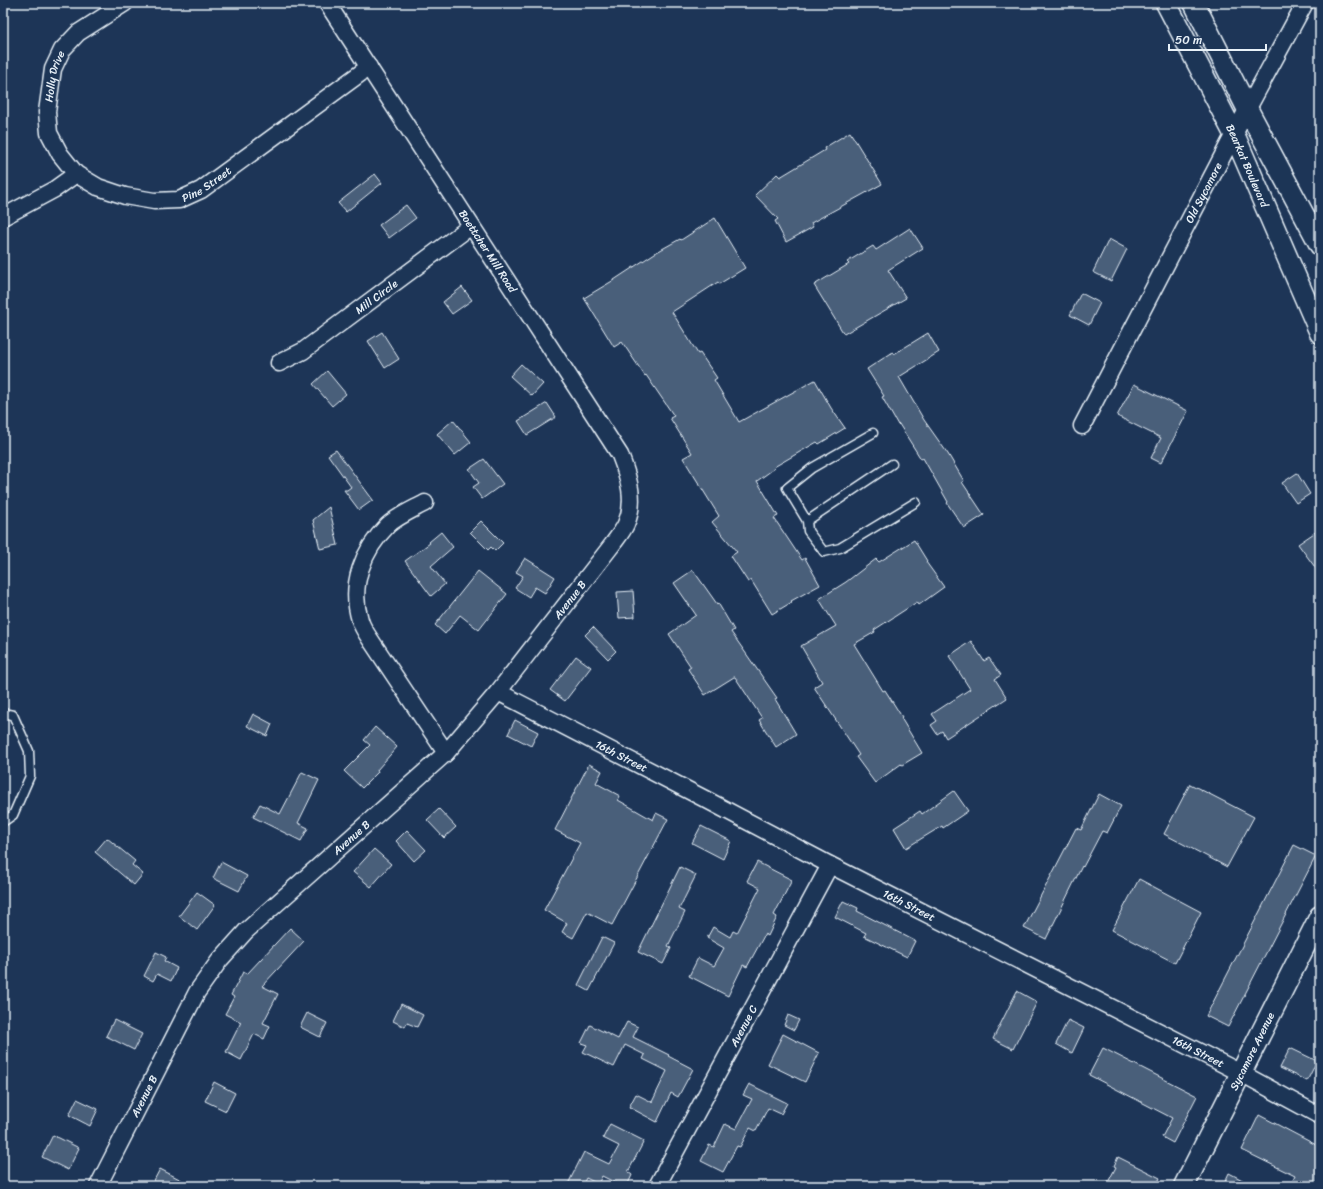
<svg xmlns="http://www.w3.org/2000/svg" width="1323" height="1189" font-family="Sriracha,sans-serif">
  <rect width="100%" height="100%" fill="#1d3557"/>
  <filter id="ink" filterUnits="userSpaceOnUse"><feTurbulence type="fractalNoise" baseFrequency=".025" numOctaves="2"/><feDisplacementMap in="SourceGraphic" scale="8" xChannelSelector="R" yChannelSelector="G"/><feConvolveMatrix kernelMatrix="1 2 1 2 8 2 1 2 1" color-interpolation-filters="sRGB"/></filter>
  <g filter="url(#ink)">
    <path fill="#495e7a" stroke="#e8f1f8" d="M850,132L882,184L811,223L813,227L786,242L775,221L778,219L755,195L777,174L780,177L825,150L824,148Z
      M375,174L382,183L346,212L338,203Z
      M406,205L416,218L389,238L379,225Z
      M715,218L745,268L719,284L718,282L672,312L698,354L700,353L717,378L714,380L739,422L815,380L831,408L845,428L819,444L817,442L774,467L775,468L757,481L778,516L774,518L802,560L805,558L820,585L791,601L792,602L772,614L751,580L748,582L731,556L737,552L712,522L719,516L683,458L692,453L670,418L674,416L646,375L645,376L622,342L614,347L584,298L614,280L655,253L680,239L681,240Z
      M910,228L923,248L888,270L906,298L844,334L814,285L849,264L847,262L873,246L876,250Z
      M1109,239L1127,249L1111,281L1093,272Z
      M462,287L472,300L452,314L443,302Z
      M1081,293L1100,303L1089,325L1070,315Z
      M382,332L399,359L385,368L368,341Z
      M928,333L939,352L899,377L924,420L948,454L964,481L962,482L984,515L964,528L947,503L948,502L923,458L921,459L899,424L898,425L882,397L884,396L867,369L893,352L894,354Z
      M521,364L543,384L532,396L510,376Z
      M327,371L346,394L332,406L313,384Z
      M1134,384L1188,411L1161,463L1151,458L1161,438L1117,416Z
      M547,403L556,417L527,435L518,421Z
      M453,420L471,442L455,455L437,434Z
      M336,450L373,500L359,510L344,490H347L351,487L328,455Z
      M484,459L503,484L482,499L473,487L479,483L469,469Z
      M1297,473L1310,494L1296,503L1282,483Z
      M329,507L338,545L320,549L313,520Z
      M481,521L503,543L495,551L491,547L488,550L470,532Z
      M1320,529V574L1298,544Z
      M441,532L453,547L431,566L445,584L431,596L405,561L430,543L429,542Z
      M914,540L927,561L926,562L944,587L919,605L917,602L874,630L875,632L854,644L883,691L885,690L902,717L901,718L922,753L902,765L901,764L875,783L856,757L859,755L814,687L822,682L801,646L836,626L819,599L846,582L876,559L879,562Z
      M525,558L555,577L545,593L535,587L529,597L515,588L523,576L516,572Z
      M693,570L717,604L718,603L734,630L731,632L777,698L775,699L796,734L776,747L759,720L762,718L735,677H734L705,695L688,669L691,667L669,634L696,615L674,583Z
      M478,571L507,594L479,630L460,615L445,634L435,625Z
      M633,591L635,617L619,618L617,592Z
      M593,627L616,651L608,659L585,635Z
      M971,641L984,661L989,658L1001,675L995,679L1007,698L946,738L942,731L937,734L931,725L937,721L932,714L970,689L949,656Z
      M576,656L591,667L565,701L550,690Z
      M253,714L272,724L267,736L247,726Z
      M515,720L538,732L531,746L508,734Z
      M375,727L397,747L377,770L378,772L362,788L344,771L370,745L364,740Z
      M589,764L602,771L596,783L620,796L618,800L653,820L656,813L668,819L612,925L587,912L573,938L562,932L567,923L544,910L580,843L555,830Z
      M302,772L319,780L298,823L308,828L301,841L253,817L260,804L280,814Z
      M1190,784L1254,817L1227,867L1164,834Z
      M954,791L968,811L943,828L942,826L906,848L894,828L920,811L922,814Z
      M1099,794L1121,806L1107,833L1102,831L1083,867L1082,866L1046,939L1024,928L1076,828L1081,830Z
      M439,809L456,827L444,838L427,820Z
      M701,826L731,841L723,859L692,843Z
      M407,830L426,850L414,861L396,841Z
      M107,838L135,861L132,865L143,874L134,885L95,852Z
      M1294,845L1316,856L1228,1027L1206,1016Z
      M374,849L391,864L371,887L353,872Z
      M221,862L247,876L239,891L213,878Z
      M757,862L792,880L774,915L777,917L768,936L765,934L747,967L743,965L728,996L689,976L698,958L714,966L724,948L707,938L713,927L730,937L733,931L737,933L760,888L747,881Z
      M680,867L696,875L679,909L685,912L668,946L671,948L663,964L638,952Z
      M1139,879L1201,912L1175,963L1112,930Z
      M197,892L215,905L197,930L179,916Z
      M843,901L858,908L857,911L915,941L907,957L864,936L866,933L835,917Z
      M290,928L304,941L262,986L278,994L263,1023L270,1026L264,1039L254,1034L241,1060L226,1052L241,1022L225,1014L234,997L231,995L243,972L247,974Z
      M602,937L614,943L589,991L578,985Z
      M156,952L166,957L164,961L177,968L171,981L157,974L153,981L144,976Z
      M1017,991L1037,1002L1013,1049L993,1039Z
      M401,1004L423,1015L417,1027L407,1023L405,1027L393,1021Z
      M307,1013L327,1023L320,1037L300,1027Z
      M788,1015L799,1020L794,1030L784,1025Z
      M114,1020L142,1034L134,1050L106,1036Z
      M1068,1020L1084,1028L1072,1053L1056,1044Z
      M627,1022L638,1027L633,1037L669,1055L668,1056L693,1069L678,1097L671,1093L657,1122L629,1107L636,1094L652,1102L667,1071L643,1059L645,1055L625,1045L614,1067L583,1052L587,1045L581,1043L590,1025L618,1039Z
      M783,1034L819,1053L805,1082L768,1064Z
      M1103,1048L1197,1096L1173,1143L1162,1137L1172,1118L1089,1075Z
      M1290,1048L1317,1061L1307,1081L1280,1068Z
      M214,1082L235,1093L226,1111L205,1101Z
      M749,1084L787,1103L781,1114L768,1108L756,1131L750,1128L740,1147L737,1146L723,1172L701,1161L709,1145L714,1147L725,1124L736,1129L752,1099L743,1095Z
      M77,1099L98,1109L90,1126L69,1115Z
      M1259,1115L1320,1147V1186H1300L1292,1182L1295,1176L1242,1150Z
      M610,1124L644,1141L628,1172L632,1175L627,1186H622L602,1176L598,1184L586,1178L582,1186H567L584,1152L609,1164L619,1146L603,1138Z
      M53,1135L79,1148L68,1170L42,1157Z
      M1118,1157L1160,1178L1156,1186H1106L1116,1167L1114,1166Z
      M160,1169L193,1186H151Z
      M1229,1173L1254,1186H1223Z"/>
    <g fill="none" stroke-linecap="round" stroke-linejoin="round">
      <defs>
        <path id="service" d="M873,433L812,468L787,488L807,521L808,531L824,552L840,548L916,502
          M807,521L892,464
          M3,713L13,715L29,751L30,776L13,815L3,822"/>
        <g id="minor">
          <path id="s1" d="M76,174L60,154L49,133L47,112L53,69L62,50L78,33L125,3"/>
          <path id="s2" d="M3,217L55,189L76,174L98,187L125,196L154,201L179,200L201,190L369,67"/>
          <path id="s3" d="M279,363L303,351L471,226"/>
          <path id="s4" d="M1082,426L1234,134L1305,3"/>
          <path d="M425,503C412,510 398,516 388,525C363,550 349,585 360,620C362,627 366,633 370,639L446,753"/>
          <path id="s5" d="M498,692L705,799L830,865L1241,1073L1320,1116"/>
          <path id="s6" d="M98,1186L197,992L219,961L246,931L446,753L498,692L612,545C617,538 623,531 626,524C636,501 629,478 620,455L327,3"/>
          <path id="s7" d="M657,1186L830,865"/>
        </g>
        <g id="tertiary">
          <path id="s8" d="M1166,3L1234,134L1320,333"/>
          <path d="M1194,3L1248,110L1320,245"/>
          <path id="s9" d="M1184,1186L1320,916"/>
        </g>
      </defs>
      <use href="#service" stroke="#e8f1f8" stroke-width="11"/>
      <use href="#minor" stroke="#e8f1f8" stroke-width="19"/>
      <use href="#tertiary" stroke="#e8f1f8" stroke-width="23"/>
      <use href="#service" stroke="#1d3557" stroke-width="8"/>
      <use href="#minor" stroke="#1d3557" stroke-width="16"/>
      <use href="#tertiary" stroke="#1d3557" stroke-width="20"/>
    </g>
  </g>
  <g text-anchor="middle" stroke-width="3" stroke-linejoin="round" paint-order="stroke">
    <g font-size="11" fill="#e8f1f8" stroke="#1d3557">
      <text dy="4" stroke="none"><textPath href="#s1" startOffset="107">Holly Drive</textPath></text>
      <text dy="4" stroke="none"><textPath href="#s8" startOffset="182">Bearkat Boulevard</textPath></text>
      <text dy="4" stroke="none"><textPath href="#s2" startOffset="225">Pine Street</textPath></text>
      <text dy="4" stroke="none"><textPath href="#s4" startOffset="263">Old Sycamore</textPath></text>
      <text transform="translate(488 251) rotate(57)" y="4">Boettcher Mill Road</text>
      <text dy="4" stroke="none"><textPath href="#s3" startOffset="118">Mill Circle</textPath></text>
      <text dy="4" stroke="none"><textPath href="#s6" startOffset="761">Avenue B</textPath></text>
      <text dy="4" stroke="none"><textPath href="#s5" startOffset="139">16th Street</textPath></text>
      <text dy="4" stroke="none"><textPath href="#s6" startOffset="437">Avenue B</textPath></text>
      <text dy="4" stroke="none"><textPath href="#s5" startOffset="463">16th Street</textPath></text>
      <text dy="4" stroke="none"><textPath href="#s7" startOffset="182">Avenue C</textPath></text>
      <text dy="4" stroke="none"><textPath href="#s5" startOffset="787">16th Street</textPath></text>
      <text dy="4" stroke="none"><textPath href="#s9" startOffset="151">Sycamore Avenue</textPath></text>
      <text dy="4" stroke="none"><textPath href="#s6" startOffset="101">Avenue B</textPath></text>
    </g>
  </g>
  <rect width="1323" height="1189" fill="none" stroke="#1d3557" stroke-width="16"/>
  <rect x="8" y="8" width="1307" height="1173" fill="none" stroke="#e8f1f8" stroke-width="1.5" filter="url(#ink)"/>
  <path d="M1169 44v6h97v-6" fill="none" stroke="#e8f1f8" stroke-width="2"/>
  <text x="1175" y="44" font-size="12" fill="#e8f1f8" stroke="#1d3557" stroke-width="3" paint-order="stroke">50 m</text>
</svg>
